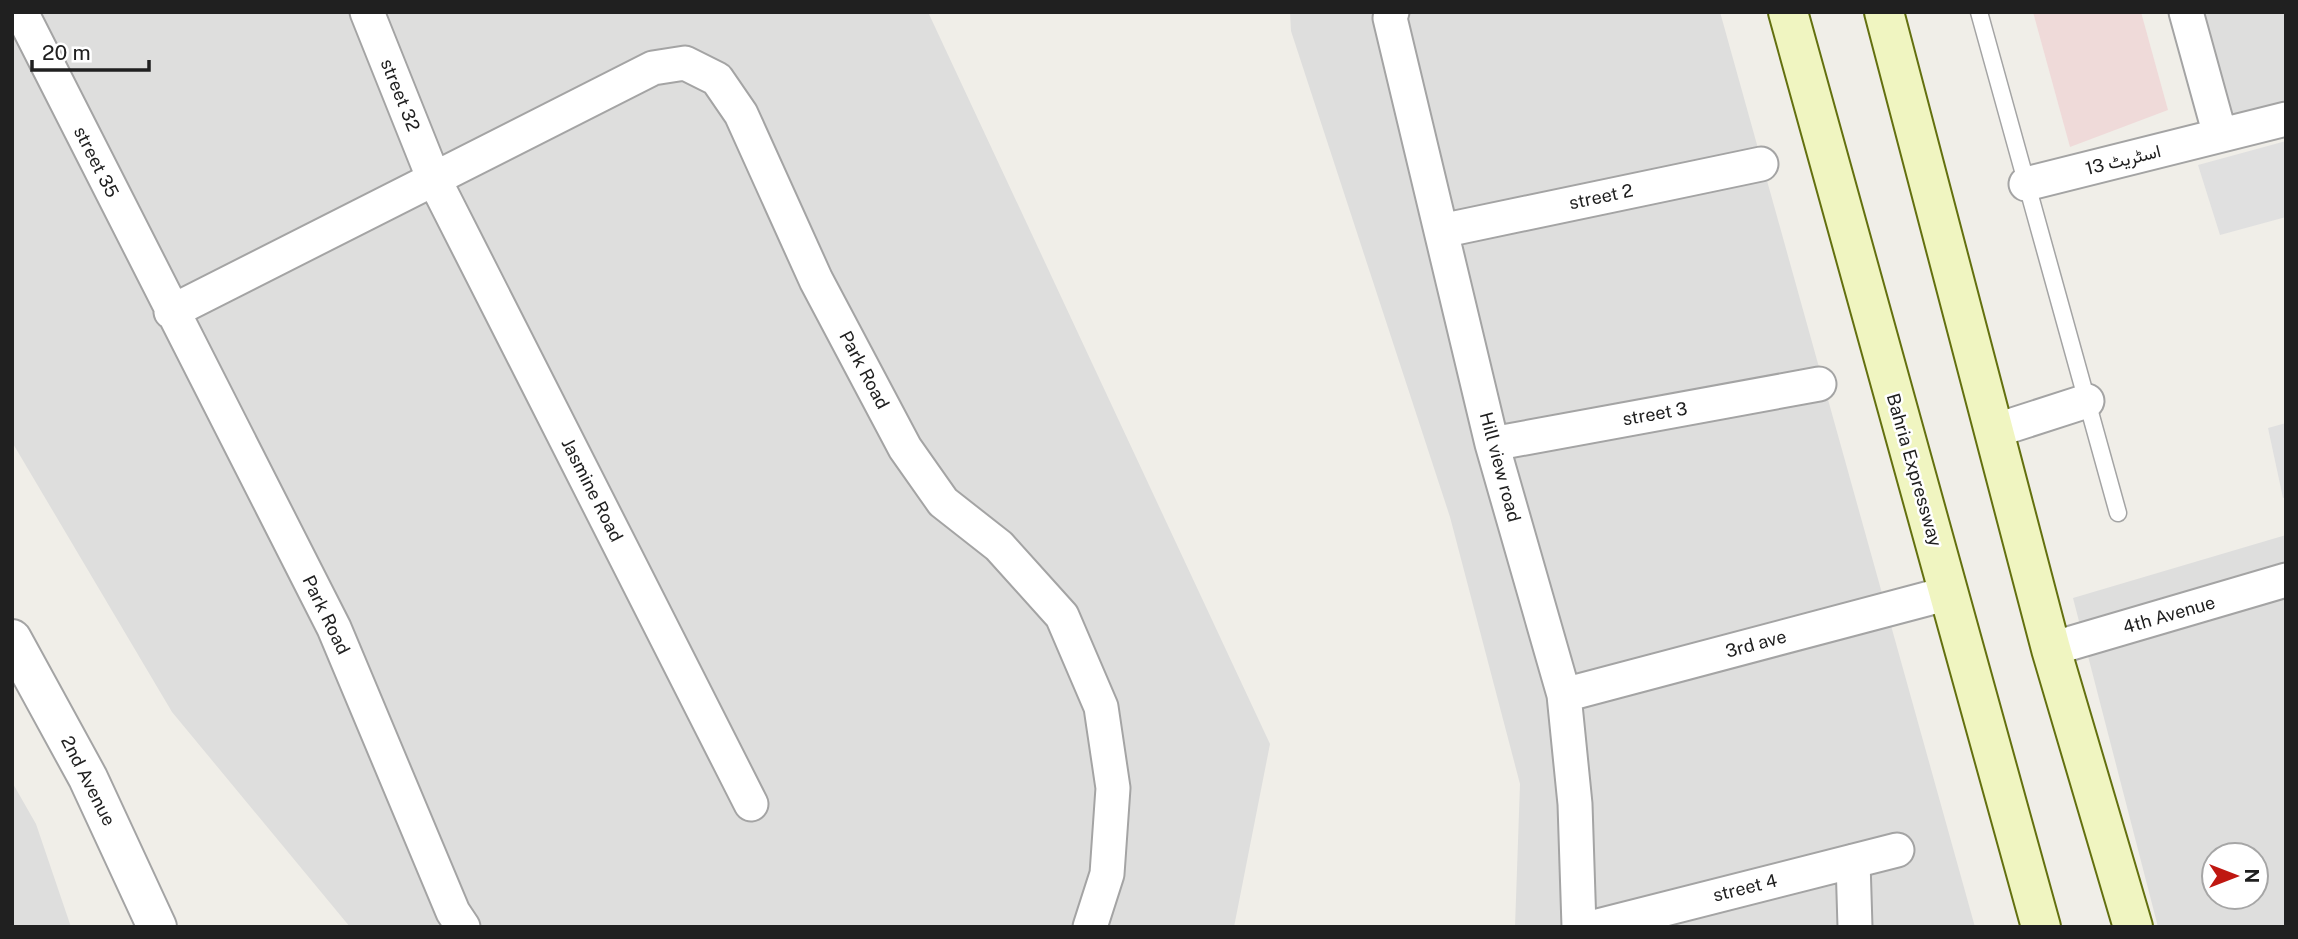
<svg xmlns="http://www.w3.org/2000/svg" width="2298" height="939" font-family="'Public Sans',Vazirmatn,sans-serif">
  <rect width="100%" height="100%" fill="#f0eee8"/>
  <path fill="#dededd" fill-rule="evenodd" d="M12,12H928L1270,744L1234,927H350L172,712L12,442Z
    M1290,12H1720L1975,927H1515L1520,784L1450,517L1291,31Z
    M2188,12H2286V132L2229,147Z
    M2286,535V927H2158L2073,598ZM2214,855H2256V897H2214Z
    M12,782L36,824L71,927H12Z"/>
  <path fill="#efdad9" d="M2033,12H2141L2168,110L2070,147Z"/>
  <path fill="#e0e0e0" d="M2286,141V217L2220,235L2198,165Z
    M2286,423V497L2283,498L2268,428Z"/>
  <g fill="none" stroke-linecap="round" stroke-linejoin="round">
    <defs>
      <path id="service" d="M1979,12L2118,513"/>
      <path id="minor" d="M21,12L334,628L453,912L463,927
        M367,12L433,177L751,804
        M1392,12L1390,18L1492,444L1564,695L1575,804L1579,927
        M2186,12L2220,135
        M2026,184L2286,119
        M1441,231L1761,164
        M171,312L653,68L685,63L717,79L741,114L816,280L905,448L943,502L999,546L1062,616L1101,707L1113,788L1107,874L1090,927
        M1994,431L2087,401
        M1492,444L1819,384
        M2051,649L2286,580
        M1564,695L1949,593
        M1853,861L1855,927
        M1594,927L1897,850"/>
      <path id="tertiary" d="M12,639L88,778L157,927"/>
      <path id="secondary" d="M1788,12L2041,927
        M1884,12L2051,649L2133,927"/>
    </defs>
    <use href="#service" stroke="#a4a4a4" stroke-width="19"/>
    <use href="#minor" stroke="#a4a4a4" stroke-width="37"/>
    <use href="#tertiary" stroke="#a4a4a4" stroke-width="42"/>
    <use href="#secondary" stroke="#63700f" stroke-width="42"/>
    <use href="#service" stroke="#fff" stroke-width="16"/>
    <use href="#minor" stroke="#fff" stroke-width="33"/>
    <use href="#tertiary" stroke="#fff" stroke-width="38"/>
    <use href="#secondary" stroke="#f0f5c1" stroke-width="38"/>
  </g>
  <g text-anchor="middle" stroke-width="5" stroke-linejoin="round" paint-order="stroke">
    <g font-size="18" fill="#202020" stroke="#fff">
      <text transform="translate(400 95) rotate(68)" y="6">street 32</text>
      <text transform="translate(2123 160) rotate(-14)" y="6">اسٹریٹ 13</text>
      <text transform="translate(96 162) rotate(63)" y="6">street 35</text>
      <text transform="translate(1601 197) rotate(-12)" y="6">street 2</text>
      <text transform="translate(864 370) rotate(62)" y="6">Park Road</text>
      <text transform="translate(1655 414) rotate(-10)" y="6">street 3</text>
      <text transform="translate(1500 467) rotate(75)" y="6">Hill view road</text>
      <text transform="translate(1914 470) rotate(74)" y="6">Bahria Expressway</text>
      <text transform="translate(592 490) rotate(63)" y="6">Jasmine Road</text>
      <text transform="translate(326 615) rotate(64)" y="6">Park Road</text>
      <text transform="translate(2169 615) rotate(-16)" y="6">4th Avenue</text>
      <text transform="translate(1756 644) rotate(-15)" y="6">3rd ave</text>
      <text transform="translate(88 781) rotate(63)" y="6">2nd Avenue</text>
      <text transform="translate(1745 888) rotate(-14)" y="6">street 4</text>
    </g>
  </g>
  <rect width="2298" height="939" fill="none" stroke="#202020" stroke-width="28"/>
  <g transform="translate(2235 876) rotate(90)"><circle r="33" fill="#ffffff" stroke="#a6a6a6" stroke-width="2"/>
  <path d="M0-5L12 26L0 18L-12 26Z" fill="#bf1711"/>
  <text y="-10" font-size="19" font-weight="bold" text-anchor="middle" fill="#202020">N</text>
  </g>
  <path d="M32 60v10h117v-10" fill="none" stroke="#202020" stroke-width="3.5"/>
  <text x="42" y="60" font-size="21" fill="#202020" stroke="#ffffff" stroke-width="5" paint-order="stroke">20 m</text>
</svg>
